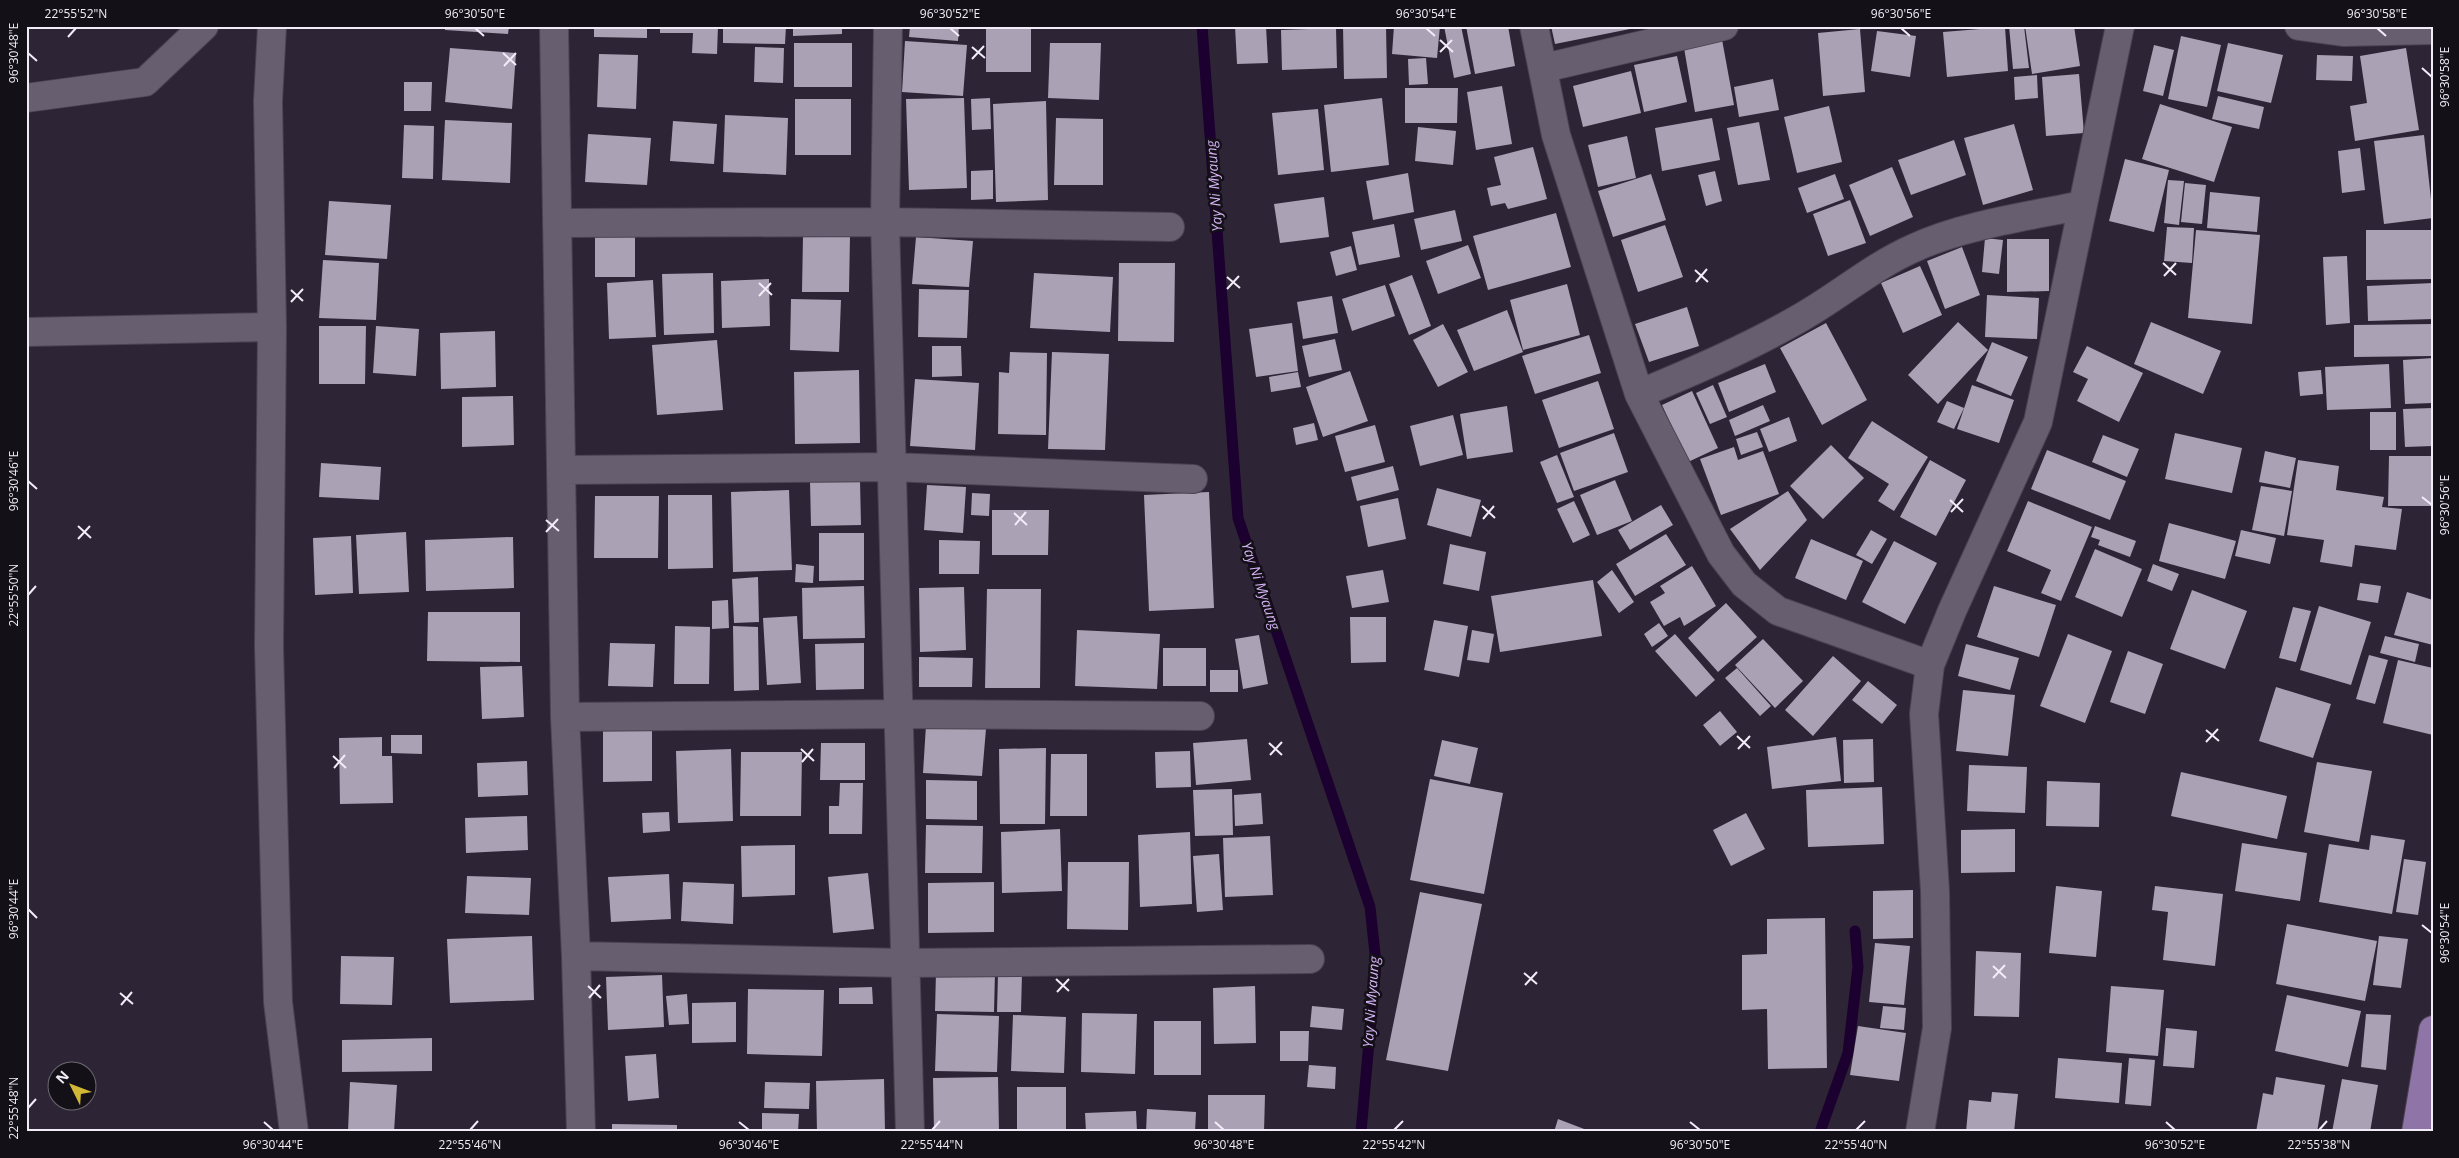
<svg xmlns="http://www.w3.org/2000/svg" width="2459" height="1158" font-family="'Open Sans',sans-serif">
  <rect width="100%" height="100%" fill="#2d2535"/>
  <g fill="none" stroke-linecap="round" stroke-linejoin="round">
    <path stroke="#1c002f" stroke-width="11" d="M1202,26L1238,518L1370,907L1376,963L1361,1132
      M1820,1132L1848,1053L1858,967L1855,931"/>
  </g>
  <path fill="#aaa1b5" d="M445,26H509L508,34L445,30Z
    M594,26H647V38L594,37Z
    M660,26H718L717,54L692,53L693,33H660Z
    M723,26H786L785,44L723,43Z
    M793,26H842V34L793,36Z
    M910,26H959L958,41L909,37Z
    M986,26H1031V72H986Z
    M1235,26H1266L1268,63L1237,64Z
    M1343,26H1386L1387,78L1344,79Z
    M1394,26H1440L1437,58L1392,54Z
    M1444,26H1461L1471,74L1454,78Z
    M1466,26H1508L1515,66L1475,74Z
    M1551,26H1630V29L1555,44Z
    M2009,26H2024L2029,68L2013,69Z
    M2025,26H2074L2080,66L2032,74Z
    M2005,27L2008,71L1947,77L1943,32Z
    M1336,28L1337,68L1282,70L1281,30Z
    M1860,29L1865,92L1823,96L1818,33Z
    M1877,31L1916,36L1910,77L1871,71Z
    M1721,34L1734,105L1695,112L1683,42Z
    M2181,36L2221,45L2207,107L2168,99Z
    M905,41L967,45L963,96L902,92Z
    M794,43H852V87H794Z
    M1050,43H1101L1099,100L1048,98Z
    M2228,43L2283,55L2271,103L2217,91Z
    M2154,45L2174,50L2163,96L2143,91Z
    M755,47L784,48L783,83L754,82Z
    M450,48L516,53L512,109L445,102Z
    M2406,48L2419,130L2355,141L2350,106L2367,103L2360,56Z
    M599,54L638,55L636,109L597,107Z
    M2317,55L2353,56L2352,81L2316,80Z
    M1677,56L1687,102L1644,112L1634,65Z
    M1426,58L1428,84L1409,85L1408,59Z
    M1631,71L1641,113L1583,127L1573,86Z
    M2079,74L2084,133L2046,136L2042,77Z
    M2037,75L2038,98L2015,100L2014,77Z
    M1773,79L1779,110L1739,117L1734,87Z
    M404,82H432L431,111H404Z
    M1502,86L1512,144L1476,150L1467,92Z
    M1405,88H1458L1457,123H1405Z
    M2218,96L2264,107L2259,129L2212,119Z
    M964,98L967,188L909,190L906,99Z
    M990,98L991,129L972,130L971,99Z
    M1382,98L1389,165L1331,172L1324,105Z
    M795,99H851V155H795Z
    M1046,101L1048,200L996,202L993,104Z
    M2160,104L2232,127L2214,182L2142,159Z
    M1829,106L1842,162L1797,173L1784,117Z
    M1318,109L1324,170L1278,175L1272,113Z
    M725,115L788,118L786,175L723,172Z
    M1056,118L1103,119V185H1054Z
    M1712,118L1720,160L1662,171L1655,128Z
    M445,120L512,123L510,183L442,180Z
    M673,121L717,124L714,164L670,161Z
    M1759,122L1770,180L1738,185L1727,128Z
    M2014,124L2033,190L1983,205L1964,138Z
    M404,125L434,126L433,179L402,178Z
    M1418,127L1456,131L1453,165L1415,161Z
    M588,134L651,138L647,185L585,182Z
    M2424,135L2433,218L2384,224L2374,141Z
    M1627,136L1636,178L1598,187L1588,145Z
    M1954,140L1966,175L1911,195L1898,160Z
    M1533,147L1547,199L1508,209L1505,203L1491,206L1487,188L1501,185L1494,157Z
    M2360,148L2365,190L2342,193L2338,151Z
    M2125,159L2169,170L2154,232L2109,221Z
    M1892,167L1913,217L1870,236L1849,185Z
    M993,170V199L971,200V171Z
    M1715,171L1722,201L1706,206L1698,175Z
    M1408,173L1414,212L1373,220L1366,181Z
    M1651,174L1666,220L1613,237L1598,191Z
    M1835,174L1844,199L1807,213L1798,188Z
    M2168,180L2184,181L2179,225L2164,223Z
    M2185,183L2206,185L2202,224L2181,222Z
    M2210,192L2260,197L2257,232L2207,228Z
    M1324,197L1329,237L1280,243L1274,204Z
    M1850,200L1866,243L1828,256L1813,214Z
    M329,201L391,205L387,259L325,255Z
    M1455,210L1462,241L1421,250L1414,219Z
    M1556,213L1571,267L1488,290L1473,236Z
    M1394,224L1400,257L1359,265L1352,232Z
    M1665,225L1683,277L1638,292L1621,240Z
    M2167,227L2194,228L2192,263L2164,261Z
    M2196,230L2260,235L2252,324L2188,318Z
    M2366,230H2433V279L2366,280Z
    M635,235V277H595V236Z
    M803,236H850L849,292H802Z
    M916,237L973,241L969,287L912,284Z
    M1985,238L2003,240L1999,274L1982,272Z
    M2007,239H2049V291L2007,292Z
    M1468,245L1481,278L1438,294L1426,261Z
    M1351,246L1357,270L1336,276L1330,252Z
    M1962,247L1980,295L1945,309L1927,261Z
    M2347,256L2350,323L2326,325L2323,257Z
    M323,260L379,263L376,320L319,318Z
    M1119,263H1175L1174,342L1118,341Z
    M1920,266L1942,315L1903,333L1881,283Z
    M713,273L714,333L664,335L662,274Z
    M1034,273L1113,277L1110,332L1030,328Z
    M1412,275L1431,326L1409,335L1389,284Z
    M769,279L770,326L722,328L721,281Z
    M653,280L656,337L609,339L607,283Z
    M2433,283V319L2368,321L2367,286Z
    M1567,284L1580,335L1523,350L1510,300Z
    M1385,285L1395,316L1352,331L1342,299Z
    M919,289L969,290L967,338L918,337Z
    M1987,295L2039,298L2037,339L1985,337Z
    M1332,296L1338,333L1303,339L1297,302Z
    M791,299L841,300L839,352L790,350Z
    M1687,307L1699,346L1649,362L1635,324Z
    M1507,310L1523,352L1474,371L1457,330Z
    M1958,322L1988,350L1938,404L1908,375Z
    M2151,322L2221,351L2203,394L2134,364Z
    M1292,323L1298,371L1256,377L1249,329Z
    M1826,323L1867,400L1822,425L1780,348Z
    M1443,324L1468,372L1438,387L1413,340Z
    M2433,324V356L2354,357V325Z
    M319,326H366L365,384H319Z
    M376,326L419,329L416,376L373,373Z
    M495,331L496,387L441,389L440,333Z
    M1589,335L1601,373L1535,394L1522,356Z
    M1335,339L1342,370L1309,377L1302,346Z
    M717,340L723,410L657,415L652,345Z
    M1992,342L2028,357L2011,396L1976,381Z
    M932,346H961L962,376L932,377Z
    M2087,346L2143,373L2119,422L2077,401L2088,379L2073,372Z
    M1010,352L1047,353L1046,435L998,434L999,372L1009,373Z
    M1052,352L1109,354L1105,450L1048,449Z
    M2433,358V403L2405,404L2403,360Z
    M1765,364L1776,392L1729,412L1718,383Z
    M2389,364L2391,408L2327,410L2325,367Z
    M859,370L860,443L795,444L794,372Z
    M2321,370L2323,394L2300,396L2298,372Z
    M1350,371L1368,421L1323,437L1306,387Z
    M1298,372L1301,387L1271,392L1269,377Z
    M915,379L979,383L975,450L910,446Z
    M1598,381L1614,429L1559,448L1542,400Z
    M1713,385L1727,417L1710,424L1696,393Z
    M1972,385L2014,400L1999,443L1957,429Z
    M1692,391L1718,448L1688,462L1662,405Z
    M513,396L514,445L462,447V397Z
    M1947,401L1964,408L1954,429L1937,422Z
    M1763,405L1770,421L1735,436L1729,420Z
    M1507,406L1513,452L1467,459L1460,414Z
    M2433,408V446L2405,447L2403,409Z
    M2370,412H2396V450H2370Z
    M1453,415L1463,455L1420,466L1410,426Z
    M1789,417L1797,441L1769,452L1760,429Z
    M1872,421L1928,457L1894,511L1878,501L1889,484L1848,458Z
    M1314,423L1318,440L1296,445L1293,428Z
    M1375,425L1385,462L1345,472L1335,436Z
    M1757,432L1763,447L1741,455L1736,439Z
    M1614,433L1628,472L1574,491L1560,453Z
    M2175,433L2242,448L2232,493L2165,479Z
    M2103,435L2139,449L2127,477L2092,462Z
    M1831,445L1864,478L1823,519L1790,486Z
    M1734,447L1738,460L1763,451L1779,494L1721,515L1700,459Z
    M2047,450L2126,481L2110,520L2031,489Z
    M2265,451L2296,458L2290,488L2259,482Z
    M1557,455L1574,497L1557,503L1540,462Z
    M2389,456H2433V506H2388Z
    M1930,460L1966,480L1936,536L1900,517Z
    M2298,460L2339,466L2336,490L2384,497L2382,507L2402,509L2396,550L2355,545L2352,567L2320,562L2324,540L2287,535Z
    M321,463L381,467L379,500L319,497Z
    M1393,466L1399,490L1357,501L1351,477Z
    M1615,480L1632,521L1597,535L1580,495Z
    M810,481H860L861,525L811,526Z
    M927,485L966,487L963,533L924,530Z
    M2261,486L2292,491L2284,536L2252,530Z
    M1437,488L1481,500L1471,537L1427,525Z
    M789,490L792,570L733,572L731,492Z
    M1788,491L1807,520L1760,570L1730,529Z
    M1209,492L1214,608L1149,611L1144,495Z
    M972,493L990,494L989,516L971,515Z
    M668,495H712L713,568L668,569Z
    M595,496H659L658,558H594Z
    M1398,498L1406,539L1368,547L1360,506Z
    M1574,501L1590,535L1573,543L1557,509Z
    M2028,501L2092,527L2061,601L2041,593L2051,570L2007,551Z
    M1661,505L1673,525L1630,550L1618,530Z
    M992,510H1049L1048,555H992Z
    M2169,523L2236,541L2225,579L2159,561Z
    M2095,526L2136,541L2130,557L2098,545L2100,540L2091,537Z
    M1871,530L1887,539L1872,564L1856,555Z
    M2241,530L2276,538L2270,564L2235,556Z
    M406,532L409,592L359,594L356,535Z
    M819,533H864V580L819,581Z
    M1666,534L1686,565L1635,596L1616,564Z
    M351,536L353,593L315,595L313,538Z
    M513,537L514,588L426,591L425,540Z
    M1811,539L1863,561L1846,600L1795,578Z
    M939,540L980,541L979,574H939Z
    M1894,541L1937,563L1905,624L1862,602Z
    M1450,544L1486,552L1479,591L1443,584Z
    M2095,549L2142,569L2122,617L2075,597Z
    M796,564L814,566L813,583L795,582Z
    M2153,564L2179,574L2172,591L2147,581Z
    M1692,566L1716,606L1684,626L1680,617L1664,626L1650,602L1665,593L1660,586Z
    M1383,570L1389,602L1352,608L1346,576Z
    M1612,570L1634,602L1619,613L1597,582Z
    M758,577L759,622L734,623L732,579Z
    M1593,580L1602,636L1500,652L1491,596Z
    M2360,583L2381,586L2378,603L2357,600Z
    M864,586L865,638L803,639L802,588Z
    M1994,586L2056,605L2039,657L1977,637Z
    M964,587L966,650L920,652L919,588Z
    M987,589H1041L1040,688H985Z
    M2192,590L2247,611L2225,669L2170,649Z
    M2407,592L2433,600V645L2394,635Z
    M728,600L729,628L712,629V601Z
    M1726,603L1757,637L1718,672L1688,638Z
    M2319,606L2371,622L2351,685L2300,670Z
    M2293,607L2311,611L2296,662L2279,658Z
    M428,612H520V662L427,661Z
    M797,616L801,683L767,685L763,618Z
    M1350,617H1386V662L1351,663Z
    M1434,620L1468,626L1459,677L1424,670Z
    M1659,623L1668,636L1652,647L1644,634Z
    M675,626L710,627L709,684H674Z
    M733,626L758,627L759,690L734,691Z
    M1077,630L1160,634L1157,689L1075,686Z
    M1472,630L1494,634L1489,663L1467,660Z
    M1675,634L1715,680L1696,697L1655,651Z
    M2068,634L2112,651L2085,723L2040,706Z
    M1259,635L1268,684L1243,689L1235,639Z
    M2385,636L2419,644L2415,662L2380,653Z
    M1763,639L1803,681L1775,708L1735,665Z
    M610,643L655,644L653,687L608,686Z
    M864,643V689L816,690L815,644Z
    M1966,644L2019,658L2010,690L1958,676Z
    M1163,648H1206V686H1163Z
    M2128,651L2163,664L2145,714L2110,702Z
    M2369,655L2388,660L2375,704L2356,699Z
    M1833,656L1861,681L1813,736L1785,710Z
    M919,657L973,658L972,687H919Z
    M2398,660L2433,668V735L2383,723Z
    M522,666L524,717L482,719L480,667Z
    M1737,668L1771,706L1760,716L1725,678Z
    M1210,670H1238V692H1210Z
    M1868,681L1897,705L1882,724L1852,700Z
    M2276,687L2331,704L2313,758L2259,741Z
    M1963,690L2015,695L2008,756L1956,751Z
    M1720,711L1737,732L1720,746L1703,725Z
    M926,725L986,729L982,776L923,773Z
    M603,728H652V781L603,782Z
    M391,735H422V754L391,753Z
    M382,737V756H392L393,803L340,804L339,738Z
    M1836,737L1841,781L1772,789L1767,747Z
    M1247,739L1251,780L1196,785L1193,743Z
    M1873,739L1874,782L1844,783L1843,740Z
    M1442,740L1478,748L1470,784L1434,776Z
    M821,743H865V780H820Z
    M1046,748L1045,824H1000L999,749Z
    M731,749L733,821L678,823L676,751Z
    M1190,751L1191,787L1156,788L1155,752Z
    M741,752H802L801,816H740Z
    M1051,754H1087V816H1050Z
    M527,761L528,795L478,797L477,763Z
    M2317,762L2372,771L2359,842L2304,832Z
    M1969,765L2027,767L2025,813L1967,811Z
    M2181,772L2287,796L2277,839L2171,816Z
    M1430,779L1503,793L1484,894L1410,880Z
    M926,780L977,781V820L926,819Z
    M2047,781L2100,783L2099,827L2046,826Z
    M840,783H863L862,834H829V806H839Z
    M1882,787L1884,844L1808,847L1806,790Z
    M1232,789L1233,835L1195,836L1193,790Z
    M1261,793L1263,824L1235,826L1234,795Z
    M669,812L670,831L643,833L642,813Z
    M1746,813L1765,849L1731,866L1713,830Z
    M527,816L528,850L466,853L465,818Z
    M926,825L983,826L982,873H925Z
    M1060,829L1062,891L1002,893L1001,832Z
    M2015,829V872L1961,873V830Z
    M1190,832L1192,904L1140,907L1138,835Z
    M2371,835L2405,840L2392,914L2319,902L2329,844L2369,850Z
    M1270,836L1273,895L1225,897L1223,838Z
    M2242,843L2307,853L2300,901L2235,891Z
    M795,845V895L742,897L741,846Z
    M1219,854L1223,910L1197,912L1193,856Z
    M2404,859L2426,862L2418,915L2396,912Z
    M1068,862H1129L1128,930L1067,929Z
    M868,873L874,929L833,933L828,877Z
    M669,874L671,919L611,922L608,877Z
    M467,876L531,878L529,915L465,913Z
    M683,882L734,884L733,924L681,921Z
    M994,882V932L928,933V883Z
    M2056,886L2102,891L2096,957L2049,953Z
    M2155,886L2223,894L2215,966L2163,960L2168,912L2152,910Z
    M1913,890V938L1873,939V891Z
    M1420,892L1482,904L1448,1071L1386,1060Z
    M1825,918L1827,1068L1768,1069L1767,1009L1742,1010V955L1767,954V919Z
    M2287,924L2377,941L2365,1001L2276,984Z
    M532,936L534,1000L450,1003L447,939Z
    M2379,936L2408,939L2401,988L2373,985Z
    M1875,943L1910,946L1904,1005L1869,1002Z
    M1976,951L2021,953L2019,1017L1974,1016Z
    M341,956L394,957L392,1005L340,1004Z
    M936,972L995,973L994,1012L935,1011Z
    M998,973H1022L1021,1012H997Z
    M662,975L664,1027L608,1030L606,977Z
    M1255,986L1256,1043L1214,1044L1213,988Z
    M2111,986L2164,990L2158,1056L2106,1052Z
    M872,987L873,1004H839V988Z
    M748,989L824,990L822,1056L747,1054Z
    M687,994L689,1024L669,1025L666,996Z
    M2287,995L2361,1011L2348,1067L2275,1051Z
    M736,1002V1042L692,1043V1003Z
    M1312,1006L1344,1009L1342,1030L1310,1027Z
    M1883,1006L1906,1008L1904,1030L1880,1028Z
    M1082,1013L1137,1014L1135,1074L1081,1072Z
    M937,1014L999,1016L997,1072L935,1071Z
    M2366,1014L2391,1015L2386,1070L2361,1067Z
    M1013,1015L1066,1017L1064,1073L1011,1071Z
    M1154,1021H1201V1075H1154Z
    M1858,1026L1906,1033L1899,1081L1850,1075Z
    M2166,1028L2197,1031L2194,1068L2163,1066Z
    M1280,1031H1309L1308,1061H1280Z
    M432,1038V1071L342,1072V1040Z
    M656,1054L659,1098L628,1101L625,1056Z
    M2058,1058L2122,1063L2119,1103L2055,1098Z
    M2129,1058L2155,1060L2151,1106L2125,1104Z
    M1309,1065L1336,1067L1335,1089L1307,1087Z
    M998,1077L999,1132H934L933,1078Z
    M2276,1077L2325,1085L2317,1132H2256L2263,1093L2273,1095Z
    M884,1079L885,1132H817L816,1081Z
    M2342,1079L2378,1085L2370,1132H2332Z
    M350,1082L397,1085L394,1132H348Z
    M765,1082L810,1083L809,1109L764,1108Z
    M1017,1087H1066V1132H1017Z
    M1992,1092L2018,1094L2014,1132H1966L1969,1100L1991,1102Z
    M1208,1095H1265L1264,1132H1208Z
    M1147,1109L1196,1112L1195,1132H1146Z
    M1136,1111L1137,1132H1086L1085,1113Z
    M762,1113L799,1114L798,1132H762Z
    M1558,1119L1592,1132H1554Z
    M612,1124L677,1125V1132H612Z"/>
  <g fill="none" stroke-linecap="round" stroke-linejoin="round">
    <defs>
      <path id="minor" d="M272,26L268,101L272,327L269,646L278,1002L294,1132
        M554,26L565,717L576,956L581,1132
        M888,26L885,222L910,1132
        M1534,26L1556,135L1639,394L1721,554L1744,584L1778,611L1930,665
        M2299,26L2343,32L2433,30
        M1544,68L1724,26
        M26,98L145,82L204,26
        M557,223L885,222L1170,227
        M26,332L272,327
        M1639,394C1694,371 1748,348 1800,318C1839,296 1873,266 1914,248C1963,225 2030,216 2083,205
        M563,470L891,467L1193,479
        M565,717L897,714L1200,716
        M576,956L904,963L1310,959
        M1920,1132L1937,1028L1935,891L1924,714L1930,665L1952,611L2038,422L2120,26"/>
      <path id="primary" d="M2416,1132L2433,1030"/>
    </defs>
    <use href="#minor" stroke="#4b4351" stroke-width="30"/>
    <use href="#primary" stroke="#4b4351" stroke-width="30"/>
    <use href="#minor" stroke="#675e70" stroke-width="28"/>
    <use href="#primary" stroke="#8f74a8" stroke-width="28"/>
  </g>
  <path fill="none" stroke="#f1ecf7" stroke-width="2" d="M475,28L484,36M950,28L959,36M1426,28L1435,36M1901,28L1910,36M2377,28L2386,36M68,37L76,28M1440,40L1453,52M972,47L985,58M1440,52L1452,40M28,53L37,61M503,53L516,65M972,59L984,46M504,66L516,53M2422,68L2432,77M2163,263L2176,275M1695,270L1708,282M2164,276L2176,263M1227,277L1240,288M1696,282L1707,269M759,283L772,295M1227,289L1239,276M291,290L303,301M759,296L771,283M291,302L303,289M28,481L37,489M2422,497L2432,505M1950,500L1963,512M1482,506L1495,518M1951,512L1963,499M1014,513L1027,525M1483,519L1494,506M546,520L559,531M1015,525L1026,512M78,526L91,538M546,532L558,519M78,539L90,526M28,595L36,586M2206,730L2219,741M1737,736L1750,748M2206,742L2218,729M1269,743L1282,755M801,749L814,761M1738,749L1750,736M1270,755L1282,742M333,756L346,768M802,762L813,749M334,768L345,755M28,909L37,918M2422,925L2432,933M1993,966L2006,978M1524,973L1537,984M1993,978L2005,965M1056,979L1069,991M1525,985L1537,972M588,986L601,998M1057,992L1069,979M120,993L133,1004M589,998L600,985M121,1005L132,992M28,1108L36,1099M264,1122L273,1130M739,1122L749,1130M1215,1122L1224,1130M1690,1122L1700,1130M2166,1122L2175,1130M470,1130L478,1121M932,1130L940,1121M1394,1130L1403,1121M1856,1130L1865,1121M2319,1130L2327,1121"/>
  <g text-anchor="middle" stroke-width="5" stroke-linejoin="round" paint-order="stroke">
    <g font-size="14" font-style="italic" fill="#d6b4f7" stroke="#141017">
      <text transform="translate(1214 186) rotate(-94)" y="5">Yay Ni Myaung</text>
      <text transform="translate(1261 586) rotate(71)" y="5">Yay Ni Myaung</text>
      <text transform="translate(1371 1002) rotate(-86)" y="5">Yay Ni Myaung</text>
    </g>
  </g>
  <rect width="2459" height="1158" fill="none" stroke="#141017" stroke-width="55"/>
  <g transform="translate(72 1086) rotate(312)"><circle r="24" fill="#141017" stroke="#6c6871"/>
  <path d="M0-4L9 19L0 12L-9 19Z" fill="#d1b736"/>
  <text y="-8" font-size="14" font-weight="bold" text-anchor="middle" fill="#f1ecf7">N</text>
  </g>
  <rect x="28" y="28" width="2404" height="1102" fill="none" stroke="#f1ecf7" stroke-width="2"/>
  <g font-size="12" text-anchor="middle" fill="#f1ecf7">
    <text x="76" y="18">22°55'52"N</text>
    <text x="475" y="18">96°30'50"E</text>
    <text x="950" y="18">96°30'52"E</text>
    <text x="1426" y="18">96°30'54"E</text>
    <text x="1901" y="18">96°30'56"E</text>
    <text x="2377" y="18">96°30'58"E</text>
    <text transform="translate(14 53) rotate(-90)" y="4">96°30'48"E</text>
    <text transform="translate(2445 77) rotate(-90)" y="4">96°30'58"E</text>
    <text transform="translate(14 481) rotate(-90)" y="4">96°30'46"E</text>
    <text transform="translate(2445 505) rotate(-90)" y="4">96°30'56"E</text>
    <text transform="translate(14 595) rotate(-90)" y="4">22°55'50"N</text>
    <text transform="translate(14 909) rotate(-90)" y="4">96°30'44"E</text>
    <text transform="translate(2445 933) rotate(-90)" y="4">96°30'54"E</text>
    <text transform="translate(14 1108) rotate(-90)" y="4">22°55'48"N</text>
    <text x="273" y="1149">96°30'44"E</text>
    <text x="470" y="1149">22°55'46"N</text>
    <text x="749" y="1149">96°30'46"E</text>
    <text x="932" y="1149">22°55'44"N</text>
    <text x="1224" y="1149">96°30'48"E</text>
    <text x="1394" y="1149">22°55'42"N</text>
    <text x="1700" y="1149">96°30'50"E</text>
    <text x="1856" y="1149">22°55'40"N</text>
    <text x="2175" y="1149">96°30'52"E</text>
    <text x="2319" y="1149">22°55'38"N</text>
  </g>
</svg>
